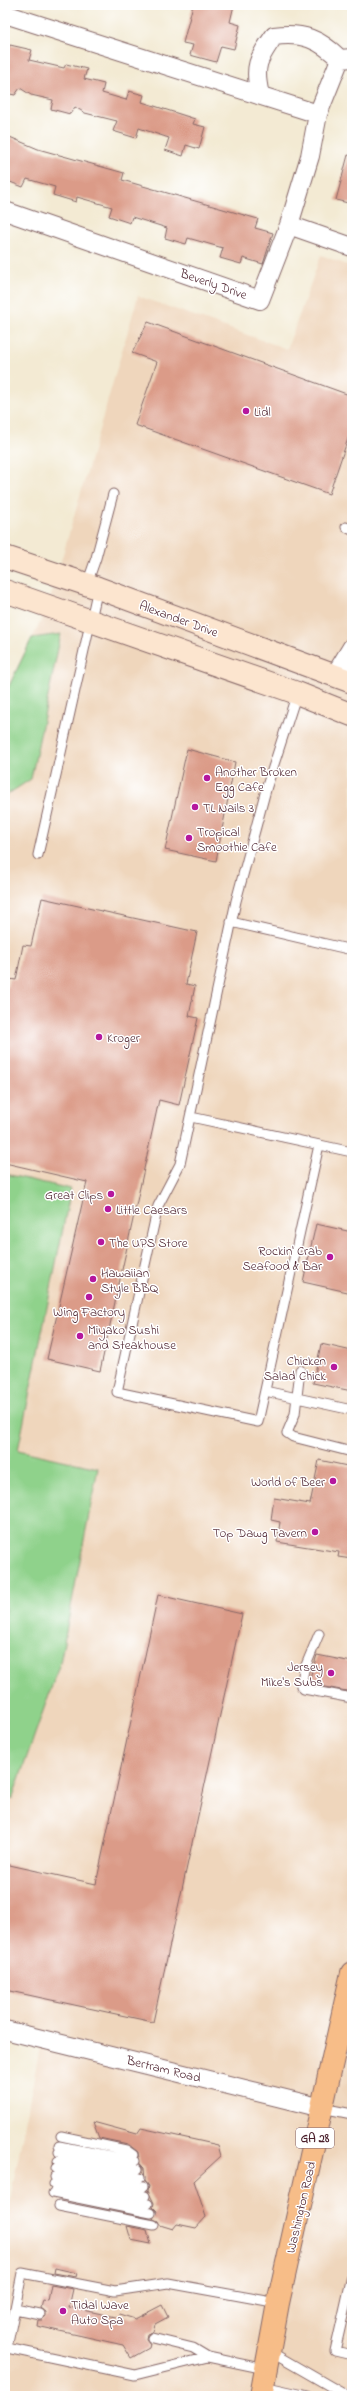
<svg xmlns="http://www.w3.org/2000/svg" width="357" height="2401" font-family="'Indie Flower',sans-serif">
  <rect width="100%" height="100%" fill="#fff"/>
  <filter id="ink" filterUnits="userSpaceOnUse"><feTurbulence type="fractalNoise" baseFrequency=".025" numOctaves="2"/><feDisplacementMap in="SourceGraphic" scale="8" xChannelSelector="R" yChannelSelector="G"/><feConvolveMatrix kernelMatrix="1 2 1 2 8 2 1 2 1" color-interpolation-filters="sRGB"/></filter>
  <filter id="wash" filterUnits="userSpaceOnUse"><feTurbulence type="fractalNoise" baseFrequency=".012" numOctaves="4" result="noise"/><feDisplacementMap in="SourceGraphic" scale="16" xChannelSelector="R" yChannelSelector="G"/><feGaussianBlur stdDeviation="0.9" result="paint"/><feColorMatrix in="noise" values="0 0 0 0 0 0 0 0 0 0 0 0 0 0 0 0 0 1.4 0 .05"/><feComposite in="paint" operator="in"/></filter>
  <g filter="url(#wash)">
    <rect width="100%" height="100%" fill="#f3ead3"/>
    <path fill="#efd6bc" d="M321,255L352,267V2396H5V2225L40,2047L5,2036V694L48,606L138,296L287,349Z"/>
    <path fill="#8fd28b" stroke="#6c785b" d="M61,634L31,779L5,796V694L32,638Z
      M5,1174L71,1189L18,1450L98,1468L60,1663L12,1799L5,1798Z"/>
    <g id="blocks">
      <path fill="#db9b88" d="M193,5H234L230,22L240,25L234,49L221,46L216,62L190,55L193,45L183,43Z
        M10,45L32,50L29,60L64,68L66,64L87,69L84,79L104,84L102,93L126,100L129,91L144,95L142,102L195,119L193,124L205,127L199,149L186,145L183,156L165,150L169,138L139,128L136,138L113,131L117,121L85,113L75,107L70,114L51,109L53,100L31,95L20,88L15,95L5,93V54Z
        M5,135L38,149L124,173L122,180L258,219L255,228L273,233L263,264L243,258L241,264L220,258L223,248L188,238L186,244L165,238L167,228L132,217L130,223L109,216L112,207L77,197L76,202L53,195L55,187L27,179L23,187L5,180Z
        M348,155L352,156V204L336,200Z
        M148,322L352,396V427L329,494L135,425L157,362L132,353Z
        M187,749L235,762L216,861L165,850Z
        M42,898L197,932L186,984L195,986L189,1016L198,1018L179,1105L159,1100L100,1371L47,1359L87,1182L5,1163V996L9,979L16,980L23,945L31,946Z
        M316,1224L352,1232V1293L303,1282Z
        M321,1344L352,1351V1391L313,1383Z
        M319,1460L352,1467V1559L338,1557L339,1552L277,1542L280,1522L271,1520L274,1498L310,1504Z
        M158,1595L242,1614L153,2022L5,1990V1864L96,1884Z
        M317,1655L352,1662V1692L308,1684Z
        M93,2122L137,2134L141,2128L218,2145L221,2156L194,2181L206,2217L196,2228L177,2224L173,2229L160,2225L158,2221L153,2219L157,2211L153,2207L154,2203L148,2191L149,2186L145,2181L144,2168L140,2164L138,2152L128,2144L99,2138Z
        M127,2226L147,2230L151,2244L131,2240Z
        M55,2268L77,2273L76,2277L54,2273Z
        M51,2285L73,2289L69,2307L116,2317L119,2314L135,2319L162,2305L168,2317L155,2324L153,2332L147,2334L146,2339L150,2344L149,2348L131,2358L123,2345L37,2326L38,2320H42L46,2316V2312L41,2308L43,2300L48,2301Z"/>
    </g>
  </g>
  <g filter="url(#ink)">
    <use href="#blocks" fill-opacity="0" stroke="#856666" stroke-width="1"/>
    <g fill="none" stroke-linecap="round" stroke-linejoin="round">
      <defs>
        <path id="lane" d="M346,527L352,530
          M87,584L96,558L113,494
          M297,693L267,786L236,901L180,1164L158,1206L117,1392L258,1422L319,1145
          M38,855L98,588
          M231,922L352,950
          M191,1117L352,1152
          M300,1370L295,1414L287,1433L293,1437L352,1452
          M265,1391L352,1410
          M319,1634L304,1670L301,1686L304,1689L352,1698
          M322,2108L352,2114
          M61,2136L126,2150L133,2155
          M59,2146L135,2161
          M59,2152L138,2169
          M58,2161L140,2178
          M56,2168L143,2187
          M55,2177L145,2196
          M54,2184L148,2204
          M53,2193L151,2213
          M59,2206L154,2225
          M352,2276L335,2351L352,2355
          M15,2309L40,2314
          M152,2338L193,2348L208,2357L265,2369
          M269,2351L347,2396
          M208,2357L135,2375L7,2348L22,2273L115,2291L168,2283L278,2303
          M263,2386L308,2396"/>
        <path id="street" d="M5,14L318,114
          M260,95C253,66 258,59 274,36C303,32 319,39 340,59
          M5,211L260,300L289,225L310,156L318,114L340,59L352,58
          M289,225L352,247
          M335,675L352,647
          M5,2030L322,2108"/>
        <path id="secondary" d="M5,557L98,588L352,682
          M5,591L297,693L352,715"/>
        <path id="primary" d="M261,2396L278,2303L352,1973"/>
      </defs>
      <use href="#lane" stroke="#856666" stroke-width="11"/>
      <use href="#street" stroke="#856666" stroke-width="20"/>
      <use href="#secondary" stroke="#856666" stroke-width="24"/>
      <use href="#primary" stroke="#856666" stroke-width="24"/>
      <use href="#lane" stroke="#fff" stroke-width="9"/>
      <use href="#street" stroke="#fff" stroke-width="18"/>
      <use href="#secondary" stroke="#fce5cf" stroke-width="22"/>
      <use href="#primary" stroke="#f7bd88" stroke-width="22"/>
    </g>
  </g>
  <g fill="#b5179e" stroke="#fff" stroke-width="1.5">
    <circle cx="246" cy="411" r="4"/>
    <circle cx="207" cy="778" r="4"/>
    <circle cx="195" cy="807" r="4"/>
    <circle cx="189" cy="838" r="4"/>
    <circle cx="99" cy="1037" r="4"/>
    <circle cx="111" cy="1194" r="4"/>
    <circle cx="108" cy="1209" r="4"/>
    <circle cx="101" cy="1242" r="4"/>
    <circle cx="330" cy="1257" r="4"/>
    <circle cx="93" cy="1279" r="4"/>
    <circle cx="89" cy="1297" r="4"/>
    <circle cx="80" cy="1336" r="4"/>
    <circle cx="334" cy="1367" r="4"/>
    <circle cx="333" cy="1481" r="4"/>
    <circle cx="315" cy="1532" r="4"/>
    <circle cx="331" cy="1673" r="4"/>
    <circle cx="63" cy="2311" r="4"/>
  </g>
  <g text-anchor="middle" stroke-width="3" stroke-linejoin="round" paint-order="stroke">
    <rect fill="#fff" stroke="#80626b" stroke-width="1" x="296" y="2128" width="38" height="20" rx="3"/>
    <g font-size="12" font-weight="bold" fill="#4a1f2b">
      <text x="315" y="2142">GA 28</text>
    </g>
    <g font-size="13" fill="#4a1f2b" stroke="#fff">
      <text transform="translate(214 283) rotate(19)" y="5">Beverly Drive</text>
      <text transform="translate(179 618) rotate(20)" y="5">Alexander Drive</text>
      <text transform="translate(164 2068) rotate(14)" y="5">Bertram Road</text>
      <text transform="translate(300 2207) rotate(-77)" y="5">Washington Road</text>
    </g>
    <g font-size="13" fill="#4a1f2b" stroke="#fff" text-anchor="start">
      <text x="254" y="416">Lidl</text>
      <text x="215" y="776">Another Broken<tspan x="215" dy="15">Egg Cafe</tspan></text>
      <text x="203" y="812">TL Nails 3</text>
      <text x="197" y="836">Tropical<tspan x="197" dy="15">Smoothie Cafe</tspan></text>
      <text x="107" y="1042">Kroger</text>
      <text x="103" y="1199" text-anchor="end">Great Clips</text>
      <text x="116" y="1214">Little Caesars</text>
      <text x="109" y="1247">The UPS Store</text>
      <text x="322" y="1255" text-anchor="end">Rockin' Crab<tspan x="322" dy="15">Seafood &amp; Bar</tspan></text>
      <text x="101" y="1277">Hawaiian<tspan x="101" dy="15">Style BBQ</tspan></text>
      <text x="89" y="1316" text-anchor="middle">Wing Factory</text>
      <text x="88" y="1334">Miyako Sushi<tspan x="88" dy="15">and Steakhouse</tspan></text>
      <text x="326" y="1365" text-anchor="end">Chicken<tspan x="326" dy="15">Salad Chick</tspan></text>
      <text x="325" y="1486" text-anchor="end">World of Beer</text>
      <text x="307" y="1537" text-anchor="end">Top Dawg Tavern</text>
      <text x="323" y="1671" text-anchor="end">Jersey<tspan x="323" dy="15">Mike's Subs</tspan></text>
      <text x="71" y="2309">Tidal Wave<tspan x="71" dy="15">Auto Spa</tspan></text>
    </g>
  </g>
  <rect width="357" height="2401" fill="none" stroke="#fff" stroke-width="20"/>
</svg>
